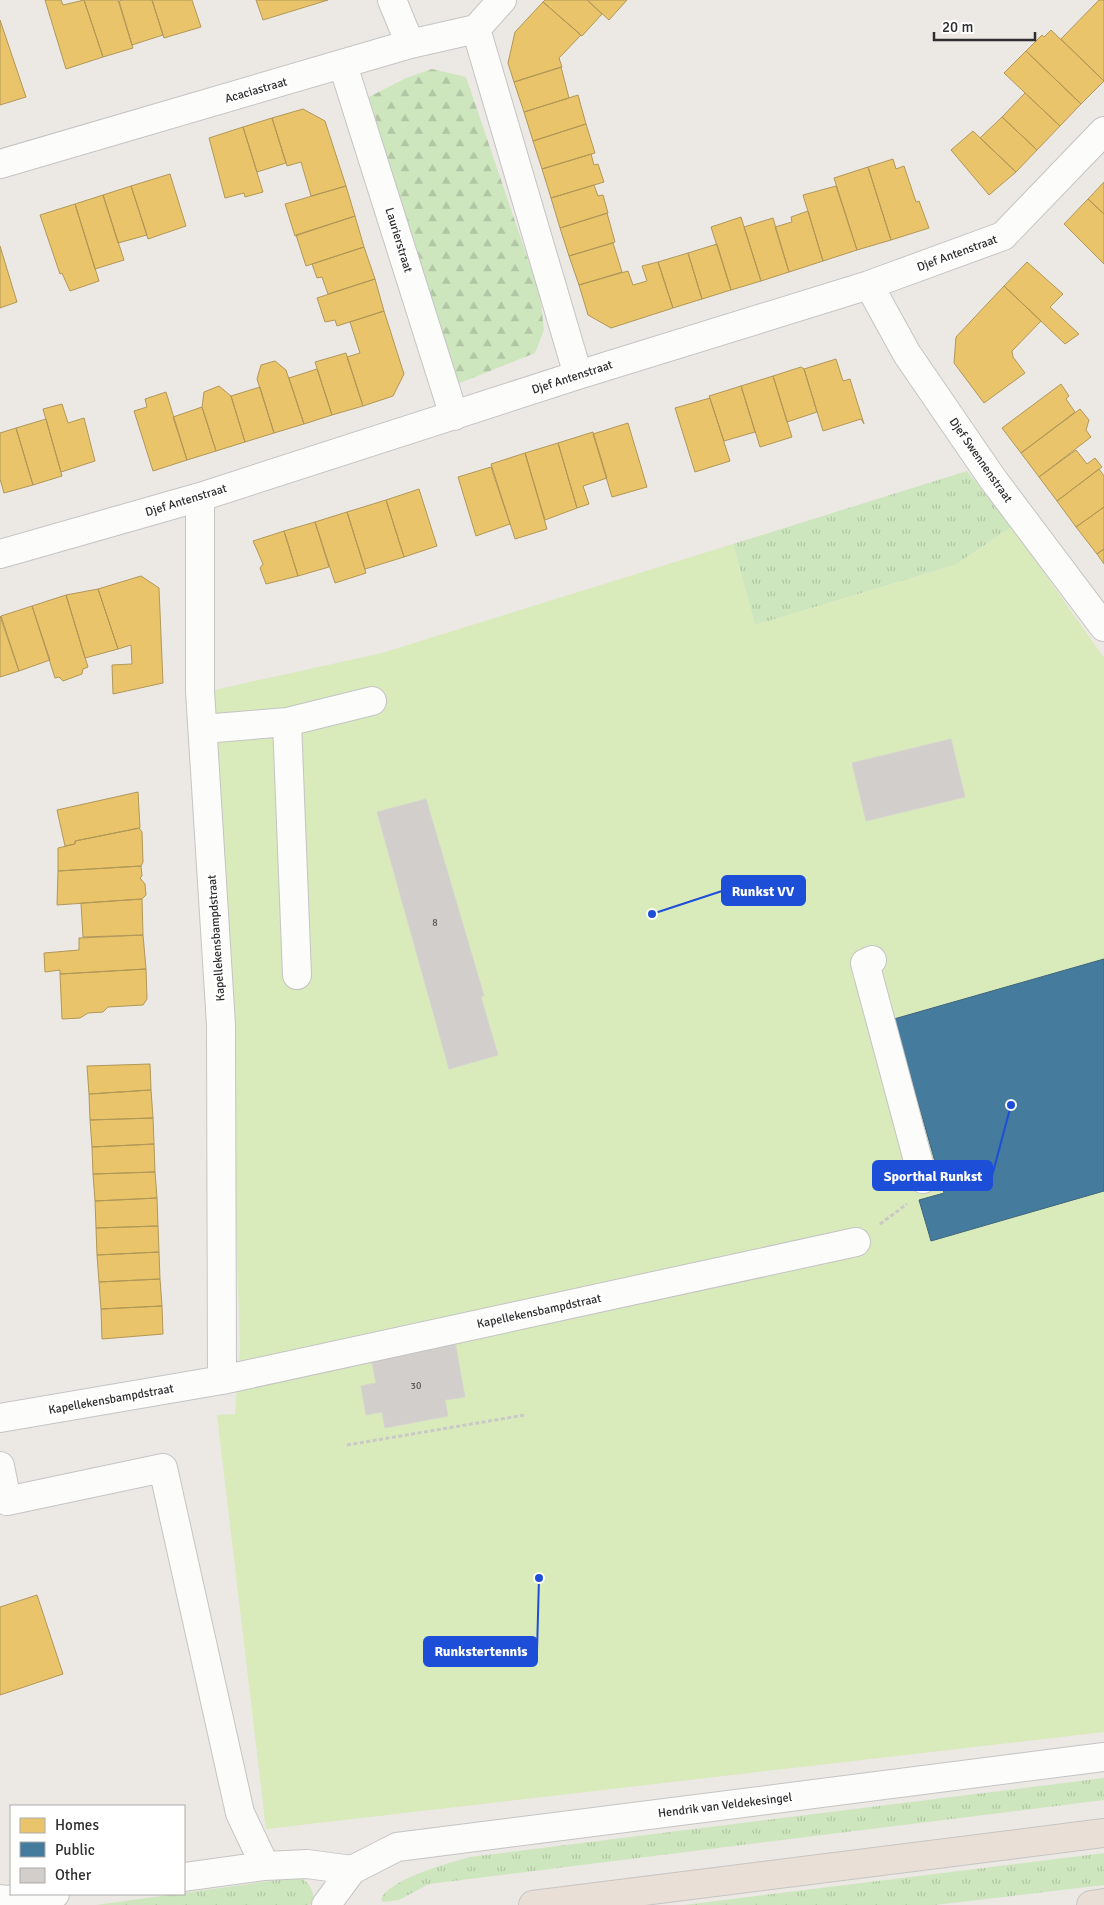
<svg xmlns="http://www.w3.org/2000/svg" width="1104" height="1905" font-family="Signika,sans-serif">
  <defs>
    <pattern id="grass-tufts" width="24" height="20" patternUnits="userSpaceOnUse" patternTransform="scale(1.25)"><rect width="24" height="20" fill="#cee6be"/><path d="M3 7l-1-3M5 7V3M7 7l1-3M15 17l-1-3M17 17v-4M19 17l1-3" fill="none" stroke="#b1c6a4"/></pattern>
    <pattern id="forest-firs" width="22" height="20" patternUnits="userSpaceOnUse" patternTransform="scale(1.25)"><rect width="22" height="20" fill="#cee6be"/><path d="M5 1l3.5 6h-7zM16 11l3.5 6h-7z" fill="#b1c6a4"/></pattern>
  </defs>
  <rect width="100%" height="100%" fill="#ece8e4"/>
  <path fill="url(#grass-tufts)" d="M967,471L1012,527L955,565L755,625L733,544Z
    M1104,1778V1800L429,1884L399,1900L383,1902L381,1900C388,1879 449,1863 470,1857Z
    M1104,1853V1885L935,1905H684Z
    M299,1877C310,1883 313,1889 314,1901L309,1905H96Z"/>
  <path fill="url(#forest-firs)" d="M432,69L466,77L540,295L544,330L535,353L455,385L369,97L406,78Z"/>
  <path fill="#d9eabb" d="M1012,527L1104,658V1732L266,1829L217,1415L235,1414L240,1348L229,1013L210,691L382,653L733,544L755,625L955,565Z"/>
  <path fill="#e9c46a" stroke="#b19758" d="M45,0H61L63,5L84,0L103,57L66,69Z
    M84,0H118L133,48L103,57Z
    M123,0H152L163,35L132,45L119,1Z
    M152,0H192L201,27L164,38Z
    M256,0H328L263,20Z
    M545,0H587L602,14L582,36L543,2Z
    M587,0H627L609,20Z
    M1099,0H1104V81L1061,39Z
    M543,2L581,35L559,58L562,67L514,82L508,63L515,32Z
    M0,20L26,97L0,105Z
    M1051,30L1104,81L1081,104L1026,51L1042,35L1044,37Z
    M1026,51L1081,104L1060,126L1004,73Z
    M561,67L569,98L524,112L514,82Z
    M1025,93L1060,126L1037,150L1002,117Z
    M578,95L586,124L533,141L524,112Z
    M303,109L325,121L346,186L311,196L301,162L287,166L272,118Z
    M1002,117L1037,150L1016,172L980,138Z
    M272,118L286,163L257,172L243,127Z
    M586,124L595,153L542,169L533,141Z
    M243,127L263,192L245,197L244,193L225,198L209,138Z
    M973,131L1016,172L989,195L951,150Z
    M591,154L594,165L598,164L604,182L551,198L542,169Z
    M893,159L896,169L904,166L916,202L919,201L929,228L891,240L868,167Z
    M868,167L891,240L857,250L834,178Z
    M170,174L186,226L148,239L131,186Z
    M1104,182V214L1088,199Z
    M594,185L598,196L603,195L608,213L560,228L551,198Z
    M131,186L147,235L118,243L103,195Z
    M346,186L355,216L295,236L285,204Z
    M836,186L857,250L823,261L803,195Z
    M103,195L124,260L95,269L75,204Z
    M1088,199L1104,214V264L1064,224Z
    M75,204L99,281L70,291L62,273L60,274L40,215Z
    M808,211L823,261L789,272L775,227L792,222L791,217Z
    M607,213L615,242L569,256L560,228Z
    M355,216L364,247L306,266L296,235Z
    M741,217L761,281L731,290L711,227Z
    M773,218L789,272L761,281L744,227Z
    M613,243L622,272L579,285L569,256Z
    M717,244L731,290L702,299L688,253Z
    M0,246L17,302L0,308Z
    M364,247L375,279L328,294L322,277L317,278L312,264Z
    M688,253L702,299L673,308L658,262Z
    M658,262L673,308L611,328L588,315L579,285L628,271L633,285L647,281L642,266Z
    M1027,262L1063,294L1050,307L1079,334L1065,344L1004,286Z
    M375,279L384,311L337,326L335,320L325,322L317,298Z
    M1004,286L1041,321L1012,351L1013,357L1025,373L984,403L954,363L956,337Z
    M384,311L404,374L393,396L363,406L347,357L360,353L350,322Z
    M346,353L363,406L332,415L315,362Z
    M836,359L843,381L850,379L864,424L861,419L823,431L804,369Z
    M275,361L286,370L304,424L274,433L257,379L261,365Z
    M801,367L804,369L817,412L787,422L773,376Z
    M317,369L332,415L304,424L289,378Z
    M773,376L792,437L760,447L741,386Z
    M1061,384L1069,396L1066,399L1075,412L1021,453L1002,428Z
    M219,386L231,396L245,442L216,451L202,407L204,392Z
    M741,386L755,432L724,441L709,396Z
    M260,387L274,433L245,442L231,396Z
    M166,392L187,460L153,471L134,411L147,407L145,399Z
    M710,398L730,461L695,472L675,408Z
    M62,404L68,423L84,418L95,461L61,472L43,409Z
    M202,407L216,451L187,460L173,417Z
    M1080,409L1089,420L1086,430L1091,437L1039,477L1021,453Z
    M46,419L62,476L33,485L16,428Z
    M628,423L647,487L612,497L593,434Z
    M16,428L33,485L4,493L0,479V433Z
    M593,432L607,478L583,486L589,504L577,508L558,443Z
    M558,443L577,508L545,520L525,453Z
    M1076,450L1087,464L1095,458L1102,467L1057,501L1039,477Z
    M525,453L547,529L515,539L491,464Z
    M491,467L510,524L476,536L458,477Z
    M1099,469L1104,476V507L1076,527L1057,501Z
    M419,489L437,546L404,557L386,500Z
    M386,500L404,557L365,569L347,512Z
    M1104,507V549L1097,554L1076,527Z
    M347,512L366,573L335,583L315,522Z
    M315,522L329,567L298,576L284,531Z
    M284,531L298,576L266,584L260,568L263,564L253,541Z
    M1104,549V564L1097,554Z
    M141,576L159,588L163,683L113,694L112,665L132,664L131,645L118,649L98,589Z
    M98,589L118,649L85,658L66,595Z
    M66,595L88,667L83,669L82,674L63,681L59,677L55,678L32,606Z
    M32,606L50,660L19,671L1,616Z
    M0,616L19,671L0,677Z
    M138,792L140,828L75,841V844L65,846L57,810Z
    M139,828L142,832L143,862L141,866L58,871V848L75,844V841Z
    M141,866L142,876L140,878L145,884L146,895L142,899L57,905L58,871Z
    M142,899L143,935L83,937L81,903Z
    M143,935L146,969L60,974V970L45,972L44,953L79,950V938Z
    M146,969L147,999L143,1005L108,1007L103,1012L88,1013L80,1018L62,1019L60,974Z
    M150,1064L151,1090L89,1094L87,1066Z
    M151,1090L153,1118L90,1120L89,1094Z
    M153,1118L154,1144L92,1147L90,1120Z
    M154,1144L155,1172L93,1174L92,1147Z
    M155,1172L157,1198L95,1201L93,1174Z
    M157,1198L158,1226L96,1228L95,1201Z
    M158,1226L159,1252L97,1255L96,1228Z
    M159,1252L160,1279L99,1282L97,1255Z
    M160,1279L162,1306L101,1309L99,1282Z
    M162,1306L163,1334L102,1339L101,1309Z
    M37,1595L63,1674L0,1695V1607Z"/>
  <path fill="#457b9d" stroke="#3e647c" d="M1104,959V1191L931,1241L919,1200L944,1193L894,1019Z"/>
  <path fill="#d1cecb" stroke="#d7d4d0" d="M951,739L965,797L866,821L852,763Z
    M426,799L484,996L481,997L498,1055L449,1069L377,812Z
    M455,1342L465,1397L445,1400L448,1416L385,1428L382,1412L366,1415L361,1386L376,1383L371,1357Z"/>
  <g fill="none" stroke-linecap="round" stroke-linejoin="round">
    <defs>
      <path id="minor" d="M392,0L410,44
        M476,29L578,375
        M343,65L454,416
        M0,164L410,44L476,29L502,0
        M869,285L907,354L992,478L1104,627
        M200,497V691L221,1025L222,1380
        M0,554L200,497L578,375L869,285L1003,236L1104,131
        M287,722L297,975
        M203,729L287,722L372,701
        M872,960L865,963L923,1179
        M0,1418L222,1380L856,1242
        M0,1466L7,1501L163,1468L240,1813L265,1866
        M184,1877L265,1866L307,1864L352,1870
        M0,1899L6,1900L55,1894
        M326,1905L352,1870L397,1847L1104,1757"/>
      <path id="highway" d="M533,1905L1104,1833
        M1091,1905L1104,1903"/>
    </defs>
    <use href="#minor" stroke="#c5c4c5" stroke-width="30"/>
    <use href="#highway" stroke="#c6c5c4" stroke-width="30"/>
    <path stroke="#c9c9c8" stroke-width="3" stroke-dasharray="4 2.5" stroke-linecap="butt" d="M880,1224L907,1204
      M347,1445L525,1415"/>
    <use href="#minor" stroke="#fcfcfb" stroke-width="28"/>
    <use href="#highway" stroke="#eadfd6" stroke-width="28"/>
  </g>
  <g text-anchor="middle" stroke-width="5" stroke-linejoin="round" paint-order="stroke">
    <g font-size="10" fill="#585857">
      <text x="435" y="926">8</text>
      <text x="416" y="1389">30</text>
    </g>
    <g font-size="12" fill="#2e2e2e" stroke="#fff">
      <text transform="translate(256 90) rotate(-16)" y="4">Acaciastraat</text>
      <text transform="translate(399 240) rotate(73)" y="4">Laurierstraat</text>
      <text transform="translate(957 253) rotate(-20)" y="4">Djef Antenstraat</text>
      <text transform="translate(572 377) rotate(-18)" y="4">Djef Antenstraat</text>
      <text transform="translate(981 460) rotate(55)" y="4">Djef Swennenstraat</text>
      <text transform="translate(186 500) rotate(-17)" y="4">Djef Antenstraat</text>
      <text transform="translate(216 938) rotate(-94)" y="4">Kapellekensbampdstraat</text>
      <text transform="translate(539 1311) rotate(-12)" y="4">Kapellekensbampdstraat</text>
      <text transform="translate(111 1399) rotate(-10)" y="4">Kapellekensbampdstraat</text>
      <text transform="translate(725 1805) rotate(-7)" y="4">Hendrik van Veldekesingel</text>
    </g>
  </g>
  <path fill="none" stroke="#1d4ed8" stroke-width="2" d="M652 914L722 891M1011 1105L992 1176M539 1578L537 1651"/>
  <g fill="#1d4ed8" stroke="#fff" stroke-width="2">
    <circle cx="652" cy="914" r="5"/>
    <circle cx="1011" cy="1105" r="5"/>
    <circle cx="539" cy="1578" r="5"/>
  </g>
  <g fill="#1d4ed8" stroke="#1d4ed8" stroke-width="2">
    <rect x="722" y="876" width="83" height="29" rx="5"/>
    <rect x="873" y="1161" width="119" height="29" rx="5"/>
    <rect x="424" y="1637" width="113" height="29" rx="5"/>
  </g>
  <g font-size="14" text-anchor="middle" font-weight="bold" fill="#fff">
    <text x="763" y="896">Runkst VV</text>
    <text x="933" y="1181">Sporthal Runkst</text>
    <text x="481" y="1656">Runkstertennis</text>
  </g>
  <rect x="10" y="1805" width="175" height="90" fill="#ffffff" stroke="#ababab"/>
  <rect x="20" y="1818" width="25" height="15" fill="#e9c46a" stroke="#ababab"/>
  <text x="55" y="1830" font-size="15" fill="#2e2e2e">Homes</text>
  <rect x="20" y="1842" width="25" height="15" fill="#457b9d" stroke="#ababab"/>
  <text x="55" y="1855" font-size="15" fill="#2e2e2e">Public</text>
  <rect x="20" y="1868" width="25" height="15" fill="#d1cecb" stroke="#ababab"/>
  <text x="55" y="1880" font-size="15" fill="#2e2e2e">Other</text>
  <path d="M934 32v8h101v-8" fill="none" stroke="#2e2e2e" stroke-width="2.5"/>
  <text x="942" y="32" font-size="15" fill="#2e2e2e" stroke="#ffffff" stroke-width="4" paint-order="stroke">20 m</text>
</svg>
